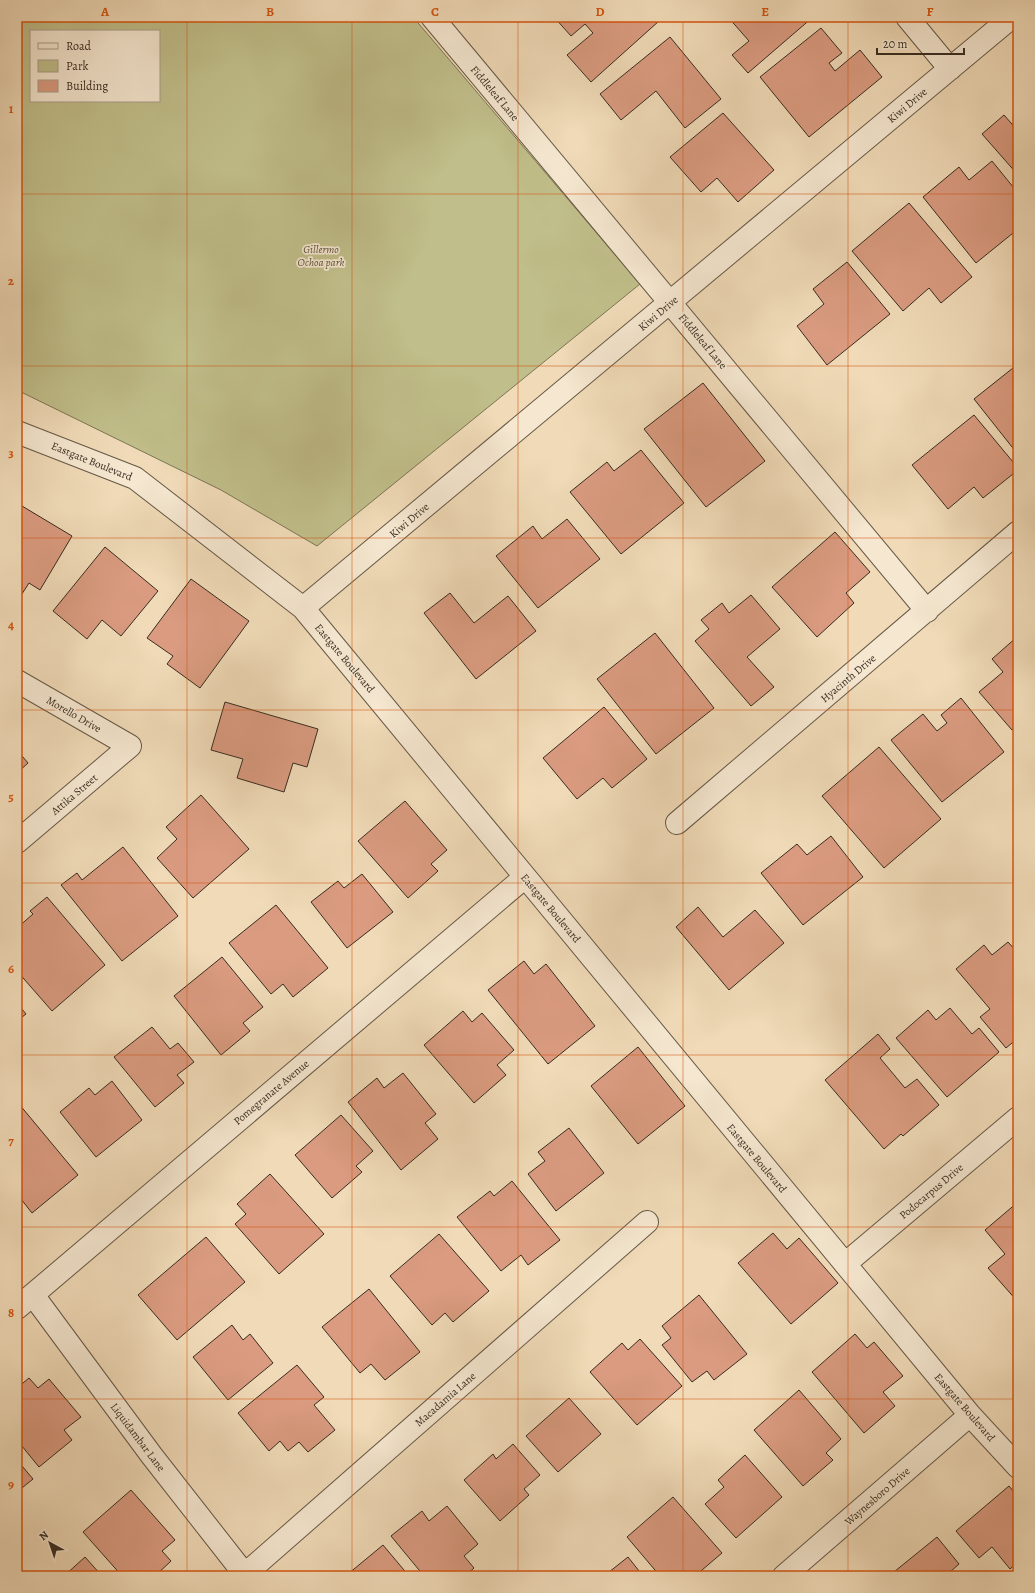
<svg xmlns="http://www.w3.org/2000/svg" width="1035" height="1593" font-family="Alegreya,serif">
  <rect width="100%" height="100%" fill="#f0dab7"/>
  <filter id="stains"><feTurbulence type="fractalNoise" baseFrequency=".005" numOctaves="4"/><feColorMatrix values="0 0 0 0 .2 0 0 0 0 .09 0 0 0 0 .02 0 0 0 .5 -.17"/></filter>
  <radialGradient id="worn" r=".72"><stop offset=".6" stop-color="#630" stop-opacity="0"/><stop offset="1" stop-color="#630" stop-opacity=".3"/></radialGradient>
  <path fill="#c0be8a" stroke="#7c7555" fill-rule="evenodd" d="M17,17H413L640,284L317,546L221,490L17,390ZM31,31H159V101H31Z"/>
  <path fill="#da9b80" stroke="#382c20" d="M554,17H655L659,21L591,82L567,55L593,33L585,24L571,36Z
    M728,17H813L748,73L732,55L749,41Z
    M821,28L842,53L829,63L835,71L860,50L882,77L809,137L760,77Z
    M670,37L721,99L685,128L656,91L621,120L600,94Z
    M723,113L774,170L738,202L717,178L701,192L670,157Z
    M1004,115L1018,131V175L982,134Z
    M992,161L1018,193V229L976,263L923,197L959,167L969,180Z
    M909,203L972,277L941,303L929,288L903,311L852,251Z
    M847,262L890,314L827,365L797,326L824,304L813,289Z
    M1018,364V450L1016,452L974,399Z
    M703,383L765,461L706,507L644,429Z
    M974,415L1018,468V470L983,498L974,487L948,509L912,465Z
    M641,450L684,503L621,554L570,492L607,462L614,471Z
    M17,503L72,536L40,590L29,583L20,597L17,596Z
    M567,519L600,559L538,608L496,556L533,526L542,539Z
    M835,532L870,572L846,593L854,603L817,637L772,587Z
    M105,547L158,591L121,636L102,620L87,639L53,611Z
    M191,579L249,621L200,688L167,664L173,656L147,638Z
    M450,593L474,623L508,596L536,631L476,679L424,613Z
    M751,595L780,629L747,657L774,687L751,706L695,641L709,629L701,620L722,603L729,613Z
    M655,633L714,708L656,754L597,679Z
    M1018,636V725L1012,730L979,692L1003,672L992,659Z
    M961,698L1004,752L942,802L891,740L923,714L937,731L947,723L941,715Z
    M225,702L318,729L307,767L293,763L284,792L237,778L243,759L211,750Z
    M604,707L647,759L612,788L603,778L577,799L543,758Z
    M879,747L941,819L884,868L822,796Z
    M17,750L28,763L17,773Z
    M201,795L249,849L193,898L157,858L177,839L166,827Z
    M405,801L447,850L431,864L438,871L408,898L358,841Z
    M831,836L863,877L803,925L761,873L797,844L807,855Z
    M123,847L178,916L122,961L61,885L77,873L82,880Z
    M362,874L393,912L347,948L311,902L338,881L344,888Z
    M47,897L105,965L52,1011L17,971V928L33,914L30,911Z
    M276,905L328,968L293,997L283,984L271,994L229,943Z
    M698,907L723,937L755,910L784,943L729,990L676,927Z
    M1008,942L1018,953V1038L1006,1048L980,1017L990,1009L956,969L984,945L992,955Z
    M222,957L263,1007L243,1023L250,1031L221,1055L174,996Z
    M524,961L534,974L546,964L595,1026L548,1064L488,990Z
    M17,1003L26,1014L17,1021Z
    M950,1008L972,1034L979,1028L999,1052L947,1097L896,1038L928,1010L936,1020Z
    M463,1011L472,1022L482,1013L514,1050L497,1065L506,1075L474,1103L424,1045Z
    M152,1027L170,1049L178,1043L194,1062L177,1075L184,1083L155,1107L114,1057Z
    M878,1034L890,1049L880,1058L905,1088L917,1079L939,1105L903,1136L901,1134L884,1149L825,1080Z
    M638,1047L685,1106L638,1144L591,1086Z
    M403,1073L436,1114L425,1123L438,1139L401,1170L348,1102L377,1078L384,1088Z
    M112,1081L142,1120L96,1157L60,1112L89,1088L95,1095Z
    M19,1104L78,1175L32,1213L17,1194V1106Z
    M341,1115L373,1151L356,1166L362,1172L332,1198L295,1155Z
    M569,1128L604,1173L556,1211L528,1174L545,1161L538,1152Z
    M270,1174L324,1234L279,1274L235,1224L246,1214L237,1204Z
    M512,1181L560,1240L528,1265L521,1255L501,1271L457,1217L490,1191L494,1196Z
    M1018,1202V1302L988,1268L1005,1254L985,1230Z
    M773,1233L787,1249L799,1238L838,1283L791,1324L738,1263Z
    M439,1234L489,1291L453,1322L445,1313L432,1325L390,1276Z
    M206,1237L245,1282L177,1340L138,1295Z
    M369,1289L420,1352L385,1380L371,1364L360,1373L322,1327Z
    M699,1295L747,1354L714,1380L707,1371L692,1382L662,1345L671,1338L662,1326Z
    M232,1325L243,1340L250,1334L273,1363L228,1400L193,1357Z
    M855,1334L867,1348L874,1342L903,1376L883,1392L895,1406L864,1433L812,1372Z
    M640,1339L682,1386L637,1425L590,1372L622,1343L628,1350Z
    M297,1365L324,1397L314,1405L335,1430L308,1452L299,1442L288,1451L280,1441L269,1451L238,1413Z
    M29,1378L38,1388L49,1379L81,1417L64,1430L72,1440L39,1467L17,1440V1388Z
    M799,1390L841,1439L826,1453L833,1460L803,1486L754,1430Z
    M569,1398L601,1434L558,1472L526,1436Z
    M513,1444L540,1475L524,1489L529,1495L500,1521L464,1480L493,1454L496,1459Z
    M745,1455L782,1497L736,1538L705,1504L724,1487L718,1480Z
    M17,1460L33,1479L17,1492Z
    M1009,1486L1018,1497V1562L1010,1569L992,1547L979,1558L956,1531Z
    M131,1490L175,1540L162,1551L171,1561L155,1576H122L83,1532Z
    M673,1497L722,1553L695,1576H660L627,1537Z
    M447,1506L478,1544L464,1556L474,1568L465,1576H454L451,1573L447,1576H424L391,1536L422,1511L429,1521Z
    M937,1537L959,1564L950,1572L953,1576H889Z
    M383,1545L409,1576H350L348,1574Z
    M85,1557L102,1576H64Z
    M628,1557L643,1576H604Z"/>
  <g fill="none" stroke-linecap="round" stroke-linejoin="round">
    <defs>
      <path id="street" d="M432,17L927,611
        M907,17L950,69
        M17,432L135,478L303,608L970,1415L1018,1467
        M303,608L1012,17
        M17,681L130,746L17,842
        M677,823L1018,532
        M845,1264L1018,1118
        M33,1295L152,1456L246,1576
        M17,1308L525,877
        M243,1576L647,1222
        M784,1576L970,1415"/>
    </defs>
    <use href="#street" stroke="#665846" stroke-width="24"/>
    <use href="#street" stroke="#f5e7d0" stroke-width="22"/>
  </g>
  <path fill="none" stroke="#d6540e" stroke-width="1" stroke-opacity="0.55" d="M187,17V1576M352,17V1576M518,17V1576M683,17V1576M848,17V1576M17,194H1018M17,366H1018M17,538H1018M17,710H1018M17,883H1018M17,1055H1018M17,1227H1018M17,1399H1018"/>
  <g text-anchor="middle" stroke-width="3.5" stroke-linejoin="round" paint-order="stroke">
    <g font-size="11" fill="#382c20" stroke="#f5e7d0">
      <text transform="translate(495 93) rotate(50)" y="4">Fiddleleaf Lane</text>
      <text transform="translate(907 105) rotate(-40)" y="4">Kiwi Drive</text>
      <text transform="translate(658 313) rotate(-40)" y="4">Kiwi Drive</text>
      <text transform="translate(703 341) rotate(50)" y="4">Fiddleleaf Lane</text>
      <text transform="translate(92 461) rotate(22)" y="4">Eastgate Boulevard</text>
      <text transform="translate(409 520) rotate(-40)" y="4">Kiwi Drive</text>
      <text transform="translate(345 658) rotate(50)" y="4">Eastgate Boulevard</text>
      <text transform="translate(848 678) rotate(-40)" y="4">Hyacinth Drive</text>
      <text transform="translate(74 714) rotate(30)" y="4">Morello Drive</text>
      <text transform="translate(74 794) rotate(-40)" y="4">Attika Street</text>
      <text transform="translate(551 908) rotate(50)" y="4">Eastgate Boulevard</text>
      <text transform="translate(271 1092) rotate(-40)" y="4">Pomegranate Avenue</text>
      <text transform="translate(757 1158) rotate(50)" y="4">Eastgate Boulevard</text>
      <text transform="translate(931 1191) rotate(-40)" y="4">Podocarpus Drive</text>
      <text transform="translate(445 1399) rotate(-41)" y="4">Macadamia Lane</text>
      <text transform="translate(965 1407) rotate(49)" y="4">Eastgate Boulevard</text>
      <text transform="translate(138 1437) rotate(53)" y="4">Liquidambar Lane</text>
      <text transform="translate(877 1496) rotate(-41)" y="4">Waynesboro Drive</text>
    </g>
    <g font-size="11" font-style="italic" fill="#5a503a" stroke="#f5e7d0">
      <text x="321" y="253">Gillermo<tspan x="321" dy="13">Ochoa park</tspan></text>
    </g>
  </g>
  <rect width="1035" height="1593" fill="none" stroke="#f0dab7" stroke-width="44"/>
  <rect x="30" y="30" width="130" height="72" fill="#f5e7d0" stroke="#a99c8a"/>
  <rect x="38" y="43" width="20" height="6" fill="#f5e7d0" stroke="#a99c8a"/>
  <text x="66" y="50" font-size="12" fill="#382c20">Road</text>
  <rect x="38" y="60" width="20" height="12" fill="#c0be8a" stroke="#a99c8a"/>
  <text x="66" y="70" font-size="12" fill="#382c20">Park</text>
  <rect x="38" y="80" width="20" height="12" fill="#da9b80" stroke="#a99c8a"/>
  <text x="66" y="90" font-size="12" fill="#382c20">Building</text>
  <g transform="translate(50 1543) rotate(320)" stroke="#f5e7d0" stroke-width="3" paint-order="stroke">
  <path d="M0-3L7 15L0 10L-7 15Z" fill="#382c20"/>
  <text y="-6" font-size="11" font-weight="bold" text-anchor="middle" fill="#382c20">N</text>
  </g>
  <path d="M877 48v6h87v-6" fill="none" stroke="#382c20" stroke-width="2"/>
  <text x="883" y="48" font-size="12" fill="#382c20" stroke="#f5e7d0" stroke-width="3" paint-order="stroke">20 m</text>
  <rect x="22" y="22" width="991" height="1549" fill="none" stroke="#d6540e" stroke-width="1.5"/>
  <g font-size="13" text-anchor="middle" font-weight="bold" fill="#d6540e">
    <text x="105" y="16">A</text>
    <text x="270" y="16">B</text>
    <text x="435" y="16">C</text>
    <text x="600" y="16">D</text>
    <text x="765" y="16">E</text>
    <text x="930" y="16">F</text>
    <text x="11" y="113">1</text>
    <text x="11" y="285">2</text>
    <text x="11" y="457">3</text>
    <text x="11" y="629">4</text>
    <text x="11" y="801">5</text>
    <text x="11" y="973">6</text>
    <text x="11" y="1145">7</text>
    <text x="11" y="1317">8</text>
    <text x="11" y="1489">9</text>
  </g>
  <rect width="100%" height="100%" filter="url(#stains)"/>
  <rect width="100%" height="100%" fill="url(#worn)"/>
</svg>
